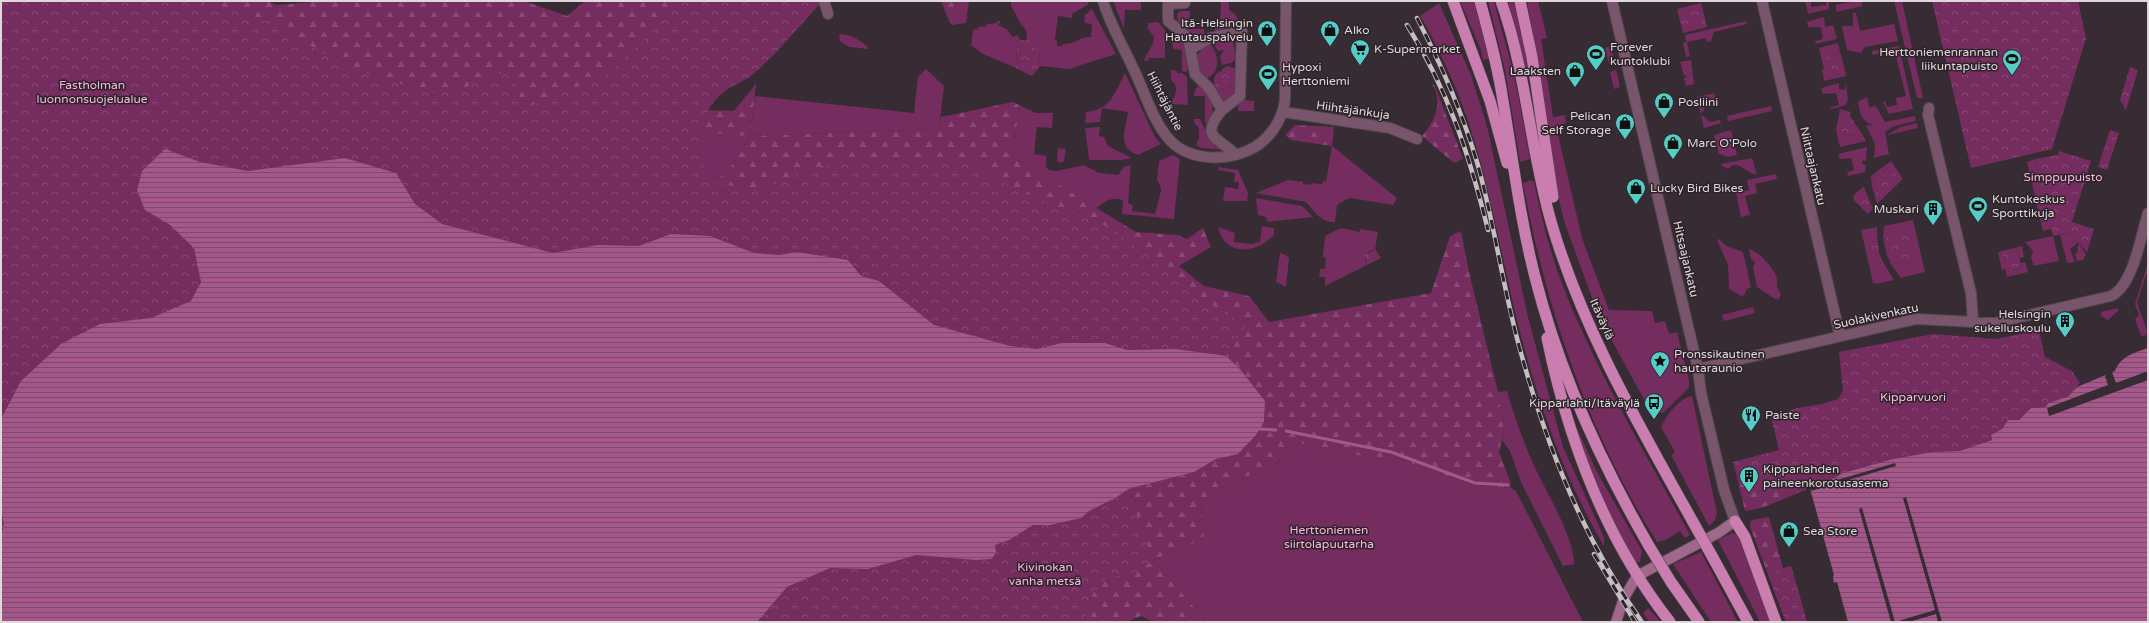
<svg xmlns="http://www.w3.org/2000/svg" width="2149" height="623" font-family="'Varela Round',sans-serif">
  <defs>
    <pattern id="forest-firs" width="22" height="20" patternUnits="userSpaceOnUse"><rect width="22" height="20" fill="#752c5f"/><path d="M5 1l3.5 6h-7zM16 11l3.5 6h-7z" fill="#884a75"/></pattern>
    <pattern id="park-crowns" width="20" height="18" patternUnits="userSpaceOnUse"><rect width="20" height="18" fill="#752c5f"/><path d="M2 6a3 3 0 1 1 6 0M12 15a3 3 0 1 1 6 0" fill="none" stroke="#884a75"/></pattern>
    <pattern id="water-rules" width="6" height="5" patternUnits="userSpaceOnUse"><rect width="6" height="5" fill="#a5568b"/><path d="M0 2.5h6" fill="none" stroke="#794d6a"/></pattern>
  </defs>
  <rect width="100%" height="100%" fill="#372c33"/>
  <path fill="#752c5f" d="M955,1H969L966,23L953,25Z
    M1011,1H1087L1089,4L1072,14V18L1058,16L1055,40H1057V46H1062L1063,44C1074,45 1080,36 1091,37L1092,24L1085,23L1084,16L1092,9L1116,54L1069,69L1040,66L1039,50H1035V40H1027L1026,30L1021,24L1011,6Z
    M1113,1H1141V10H1125L1124,29Z
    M1221,1L1229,2V10L1236,15L1238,20L1230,30L1215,34V23H1220Z
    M1460,1H1474L1489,59L1483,60L1481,50Z
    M1488,1L1494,2L1514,74L1530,159L1520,162L1505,70Z
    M1508,1H1514L1529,68L1526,69Z
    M1527,1H1538L1547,38L1541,39L1553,117L1565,115L1566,123L1556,126L1582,238L1609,310L1652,311L1655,323L1665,321L1669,334L1677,332L1689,380V388L1663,413L1655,412L1646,403L1599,317L1564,221L1554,179L1541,83Z
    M1805,1H1811V7L1826,5V1H1829V9L1808,14Z
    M1856,1H1862V6L1837,12L1835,5Z
    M1894,1H1902L1923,98H1917Z
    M1439,3L1471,75L1487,126L1528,317L1563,447L1599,526L1604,538V546C1565,480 1539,405 1520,332C1496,238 1485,143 1441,56C1434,42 1428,28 1420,16Z
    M1179,11H1190L1189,29H1204L1205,37L1200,40L1178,27L1177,15Z
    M1853,12L1856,13L1860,31L1894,24L1898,41L1865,47L1861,53L1847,50L1842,26H1853Z
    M1824,17L1825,27L1833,25L1837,39L1816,44L1815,41L1823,39L1821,27H1808L1807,22Z
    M997,21H1001L998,25L1008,30L1012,37L1018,35L1020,40H1017L1016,68L983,54L971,45L973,29L978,30V27L987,26V24L997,23Z
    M1746,21L1747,24L1714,32L1711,41L1707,42L1705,38L1687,42L1690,56L1686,57L1683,43L1686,42L1685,35Z
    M1158,22L1165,30V58H1149L1148,61H1144C1147,52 1153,47 1154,37L1148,29V23Z
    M841,34C852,35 863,41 869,49L849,47L840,41L839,36Z
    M1176,35C1186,40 1195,64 1186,72L1182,71V50L1173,49L1172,41Z
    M1228,38L1233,39L1236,59L1231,63L1222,65L1220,56L1224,50L1218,51L1213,42Z
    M1838,43L1840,52L1826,55L1836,59L1842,58L1846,76L1824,81L1822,69H1824L1819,48Z
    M1210,44C1220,56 1221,74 1204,80L1202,79L1195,58L1205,45Z
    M1611,46L1615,63L1609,64L1605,48Z
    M1899,46L1913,109L1889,114L1883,102L1885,101L1887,107L1897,105L1896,98L1906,96L1896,57L1890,58L1888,51L1872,55V51Z
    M1691,60L1694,84L1686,86L1684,78L1687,77L1686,75L1684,76L1680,62Z
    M1226,66L1236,68L1235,95L1225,105L1214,90V83L1223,90L1231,86L1222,71L1220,72Z
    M926,69L944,86L939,129L750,136L726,174L656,204L580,124L750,135L755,96L914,113L918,77Z
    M1171,70L1177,71V73H1182L1187,77L1188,105L1171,104C1175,95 1180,87 1171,80Z
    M1616,70L1620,87L1614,89L1610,72Z
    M1125,73L1155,137L1161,144L1138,155C1116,147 1126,129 1128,112L1102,108L1100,122L1085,123L1086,112C1111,110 1115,92 1125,73Z
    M1839,83V89L1845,90L1846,83L1848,99L1846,105L1831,109V107L1839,105L1836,93L1823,94L1821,88Z
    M1199,85C1203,89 1209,92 1211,97C1214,106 1213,119 1205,124V96H1194L1195,90Z
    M1714,93L1716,101L1706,104L1703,112L1700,113L1697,97Z
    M1867,97L1869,107L1876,106L1885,122L1915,116L1916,121L1894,126L1885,132L1889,154L1874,158L1875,144L1866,125L1874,126C1860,119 1861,116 1858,102Z
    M1243,100L1254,101V111H1238V105Z
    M1019,105L1036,113H1053L1052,128L1037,127L1034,154L1046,156V167L1049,170L1057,171L1084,165L1099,173L1118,175L1124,167L1131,165L1128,203L1133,205L1132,211L1155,214L1161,191L1160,185L1157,180L1159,161L1173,155L1180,159L1174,219L1122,214L1123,201C1113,195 1104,202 1096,208L1013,157Z
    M1771,106L1772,111L1728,121L1727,116Z
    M1840,109L1851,112L1850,116L1843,115V134L1864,137L1866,141L1840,147L1836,130Z
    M1701,116H1703L1710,122L1720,120L1721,123L1704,128Z
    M1194,119H1200L1214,146L1224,150L1201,148L1196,145L1199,139V128L1194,123Z
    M1917,123L1918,128L1887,135L1900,127Z
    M1100,127L1099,136L1104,137L1108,146L1132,158L1121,160H1089L1085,128Z
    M1731,130L1737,155L1729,157L1719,154L1714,135Z
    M1332,146L1397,198L1393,205L1351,198L1345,200L1337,205L1335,222C1321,223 1314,211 1306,202L1256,193L1288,180L1303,182V184L1311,185V183L1322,184L1323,181L1326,182Z
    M1867,147L1866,161L1863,160L1862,164L1866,165L1865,172L1848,176L1847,172L1854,170L1851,158L1840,159L1838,154Z
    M1058,148L1066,149L1064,161L1061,163L1057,161Z
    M1752,158L1757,175L1751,173L1738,165H1733L1728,169L1722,166L1721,164Z
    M2035,159L2052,229L2043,231L2027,162Z
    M1891,161L1903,179L1877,204L1871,183L1873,182L1878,198L1890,167L1871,181V176Z
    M1218,167L1238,170L1248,193L1247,201H1223L1225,187L1238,189L1239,182H1234L1235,173L1218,170Z
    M1776,174L1777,179L1755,184L1757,193L1745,196L1750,215L1741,217L1736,193L1749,190L1747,180Z
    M1531,180L1534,182C1541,215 1549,249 1561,281C1595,370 1645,452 1690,535L1685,538L1680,531L1666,540L1657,542C1589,434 1546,309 1523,183Z
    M1864,186L1865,190L1857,199L1867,209L1871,204L1873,208L1868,214L1854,200L1853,196Z
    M1256,198L1302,206L1313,217L1268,222L1266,217L1258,215Z
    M1913,220L1925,272L1901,278L1890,263L1911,262V235H1893L1888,250L1891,257L1888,259L1883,238L1884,226Z
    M1262,226L1274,228V235C1256,254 1225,257 1218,227L1235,233L1234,242L1252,244L1260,242Z
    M1877,227V234H1873L1872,261L1883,262L1894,280L1876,284L1873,283L1861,230Z
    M1341,228L1360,232V229L1378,232L1375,249L1369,251L1365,260L1367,265L1325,286V277H1319L1320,269H1325L1326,258L1323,257L1325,236Z
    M2069,233L2078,243L2070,249L2075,262L2067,263L2060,235Z
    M2053,236L2059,261L2034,266L2031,258L2033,251L2025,242Z
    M1719,239L1726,246L1743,252L1751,287L1747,289L1743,297L1729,289L1728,265L1717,240Z
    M2079,244L2086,254L2083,260L2077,261L2075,254L2078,251L2077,247Z
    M2022,246L2024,257L2020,258L2018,252L2003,256L2006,269L2002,270L1998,252Z
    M1749,249C1758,251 1773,267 1776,276C1779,284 1774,284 1781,294L1779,299H1775L1757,287L1753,268L1755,262L1751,259Z
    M1280,253L1286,255L1289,259L1286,287L1276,282Z
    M2025,262L2028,272L2007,277L2006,272L2022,269L2021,263Z
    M2148,263V269L2137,303L2148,333L2144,336H2141L2135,319L2139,315L2135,304Z
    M1753,307L1755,313L1724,321L1722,315Z
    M2118,308V311L2108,320L2101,316V312Z
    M1507,391C1514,415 1522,438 1532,461C1544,489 1574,535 1574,564L1563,566L1521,482L1510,451L1502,440L1504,430L1498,392Z
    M1692,396L1717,513L1715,520L1709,526L1671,455L1675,452L1661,427C1666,416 1680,397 1692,396Z
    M1571,415L1597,472L1642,551L1640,562H1636L1627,552L1593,478Z
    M1294,442L1381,460L1388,455L1470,484L1511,488L1516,491L1583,622H1207L1153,560L1204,539L1201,502C1222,485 1244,473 1272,472L1286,448Z
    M1732,533L1738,535L1772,622H1760L1718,540Z
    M1701,552L1738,622H1711L1673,564Z
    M1648,608L1661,622H1649L1643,613Z"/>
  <path fill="url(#forest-firs)" fill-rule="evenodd" d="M1,1H267L277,5L323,1H524L567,16L585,1H748L730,13L698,25L649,56L620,99L638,113L675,109L734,111L756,84L750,136L939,129L941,117L1013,102L1019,105L1013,157L1136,232L1177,235L1187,239L1203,228L1211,247L1179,266L1204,286L1249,296L1269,322L1431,293L1450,236L1461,231L1469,272L1498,392L1504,430L1499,452L1510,481L1511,488L1470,484L1388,455L1381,460L1294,442L1286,448L1272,472C1244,473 1222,485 1201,502L1204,539L1153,560L1207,622H1153L1141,616L1127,622H757L787,587L830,568L868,569L916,555L976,560L991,559L996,552L995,545L1009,540L1034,525H1050L1081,518L1089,511L1117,497L1128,489L1194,472L1216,459L1238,454L1256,435L1264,422L1265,401L1239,368L1226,356L1176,349L1127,350L1105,343L1109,326L1135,283L1134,275L1126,272L1108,286L1053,289L1024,313L1006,316L991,307L976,293C955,301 943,302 934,325L879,281L861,276L848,260L797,252L779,255L754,253L710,236L671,234L639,246L598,245L553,253L442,224L415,204L396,173L345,158L248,171L200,162L165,149L142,171L137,190L145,210L170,225L194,248L201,282L191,301L151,318L100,324L61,344L21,381L1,419ZM581,124L749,136H750L726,174L625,221L612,199L575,182L581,160Z
    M941,1H955L953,25L949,21Z
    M1431,83L1435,86L1463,159L1454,163L1422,136C1435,123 1444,99 1431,83Z
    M1295,125L1334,127L1332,146L1291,140L1285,135Z
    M1736,473L1760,477L1775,486H1805L1806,490C1785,497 1767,509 1745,511Z
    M1769,517L1783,568L1791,566L1807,622H1786L1750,527V522L1752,520Z"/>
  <path fill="url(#park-crowns)" d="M1,1H192L266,21L347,66L427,93L448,92L466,87L494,75L513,70L523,109L579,86L601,80L646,38L672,1H821V3C798,27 777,54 752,75C745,81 735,84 728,89C697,111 701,136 704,171L723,185L760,188L780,182L806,170L846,161L975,158L989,175L1017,190L1108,227L1151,259L1180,284L1245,326L1226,356L1239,368L1265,401L1264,422L1256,435L1238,454L1216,459L1194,472L1128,489L1153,560L1138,572L1106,579L1093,593L1086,615L1087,622H1Z
    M1932,1H2078L2086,38L2052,149L1971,168Z
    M1701,3L1707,27L1683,33L1677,9Z
    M1017,40H1035V50H1039L1040,66L1032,76L1016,68Z
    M1840,52L1842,58L1836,59L1839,71L1830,74L1826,55Z
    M2130,67L2138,70L2126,110L2120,100Z
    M1214 80a9 9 0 1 1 18 0a9 9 0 1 1-18 0Z
    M1843,115L1850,116L1864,137L1843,134L1841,126Z
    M2110,130L2119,133L2107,170L2098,167Z
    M2059,151L2091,161L2072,222L2094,229L2087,252L2069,233L2053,236L2035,159L2058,155Z
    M1890,167L1899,179L1878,199L1873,182L1871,181Z
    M1865,190L1871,204L1867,209L1856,199Z
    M1872,234H1877L1879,253L1883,262H1872Z
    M1886,235H1911V262L1890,263Z
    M1375,249L1381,258L1367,265L1365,255Z
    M2018,252L2022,269L2006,272L2003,255Z
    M2039,330L2045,357L2072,371L2080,383L2069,396L2049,403L2045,407L2031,408L2019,420H2008L2002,429L1991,435L1992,440L1960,451L1932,452L1893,459L1843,473L1829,481L1809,485L1775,486L1760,477L1736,473L1733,462L1779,450L1771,417L1797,408L1822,404L1838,399L1843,390L1839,352L1933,334L1996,339Z
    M1791,566L1807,622H1786L1768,574Z"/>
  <path fill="url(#water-rules)" d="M165,149L200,162L248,171L345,158L396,173L415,204L442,224L553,253L598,245L639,246L671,234L710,236L754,253L779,255L797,252L848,260L861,276L879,281L934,325L1010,346L1037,349L1062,343H1105L1127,350L1176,349L1226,356L1239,368L1265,401L1264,422L1256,435L1238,454L1216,459L1194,472L1128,489L1117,497L1089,511L1081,518L1050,525H1033L1009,540L995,545L996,552L992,559L976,560L916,555L868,569L830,568L787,587L757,622H1V536L4,525L1,509V419L21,381L61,344L100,324L151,318L191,301L201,282L194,248L170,225L145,210L137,190L142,171Z
    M2148,348V622H1848L1837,582L1834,583L1833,576L1834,575L1809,485L1829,481L1843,473L1893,459L1932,452L1960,451L1992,440L1991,435L2002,429L2008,420H2019L2031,408L2045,407L2049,403L2069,396L2077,387L2115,371C2121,356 2134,353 2148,348Z"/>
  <path fill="#372c33" d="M2148,371V380L2049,416L2047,408L2108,385L2105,376L2107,374L2112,372L2116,383Z
    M1895,463L1896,466L1811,491L1810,488Z
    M1906,497L1942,622H1938L1936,614L1909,622H1891L1859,509L1862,508L1895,622L1935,610L1903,498Z"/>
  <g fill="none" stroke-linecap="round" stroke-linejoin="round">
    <path stroke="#a5568b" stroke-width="3" d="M1260,429L1276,430
      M1286,431L1391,452L1475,483L1508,485"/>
    <defs>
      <path id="minor" d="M824,1L828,14
        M1103,1C1110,24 1123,46 1133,68C1144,90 1152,119 1168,138C1187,161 1223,161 1247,151C1268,142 1282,122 1285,100L1286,1
        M1185,1V3L1168,4V21L1188,38L1195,74L1209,88L1222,110C1198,138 1220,138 1236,155
        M1762,1L1840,336
        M1191,49L1210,38L1242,31L1240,96L1222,110
        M1929,108L1928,115L1971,293L1973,322
        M1283,112L1390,128L1417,139
        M1698,369L1916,319L1995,323L2111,296C2133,286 2141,236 2148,213"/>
      <path id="tertiary" d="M1612,1L1698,369L1701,393L1724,490L1735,521"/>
      <path id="secondary" d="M1616,622L1624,598L1637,576L1718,533L1735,521"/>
      <path id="trunk" d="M1453,1L1490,101L1507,163
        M1480,1C1489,34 1498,67 1503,101C1513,160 1520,219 1535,277C1559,372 1600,461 1649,546
        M1501,1C1527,74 1530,151 1552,225C1583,330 1640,427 1693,522
        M1520,1L1532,57L1553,197
        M1547,338C1568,440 1605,539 1670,622
        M1735,521L1745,537L1776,622
        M1712,556L1748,622
        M1671,582L1699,622"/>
    </defs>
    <use href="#minor" stroke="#52484e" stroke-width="12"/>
    <use href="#tertiary" stroke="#52484e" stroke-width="12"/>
    <use href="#secondary" stroke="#52484e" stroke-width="12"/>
    <use href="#trunk" stroke="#52484e" stroke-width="12"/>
    <use href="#minor" stroke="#78556b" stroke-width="10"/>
    <use href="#tertiary" stroke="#78556b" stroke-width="10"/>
    <use href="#secondary" stroke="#9f688c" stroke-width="10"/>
    <use href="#trunk" stroke="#ca7eb0" stroke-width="11"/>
    <defs>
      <path id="rail" d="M1417,18C1441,64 1462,112 1477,162C1495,225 1503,290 1521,353C1547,447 1585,542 1642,622
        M1407,25C1449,92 1469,154 1488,230
        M1594,554L1635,622"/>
    </defs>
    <use href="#rail" stroke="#c5bec2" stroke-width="4.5"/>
    <use href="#rail" stroke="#2d2329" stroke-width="3" stroke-dasharray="9" stroke-linecap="butt"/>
    <defs>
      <path id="trunk-bridge" d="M1693,522L1712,556
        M1649,546L1671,582"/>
    </defs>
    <use href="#trunk-bridge" stroke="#52484e" stroke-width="12" stroke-linecap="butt"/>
    <use href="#trunk-bridge" stroke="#ca7eb0" stroke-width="11"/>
  </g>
  <defs>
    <symbol id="shop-pin" viewBox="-11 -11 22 30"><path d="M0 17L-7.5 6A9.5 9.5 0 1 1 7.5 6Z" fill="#54cdc6" stroke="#2d2329"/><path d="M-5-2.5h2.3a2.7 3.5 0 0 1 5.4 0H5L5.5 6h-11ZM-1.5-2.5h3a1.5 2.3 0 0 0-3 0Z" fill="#111"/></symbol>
    <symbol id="supermarket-pin" viewBox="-11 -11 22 30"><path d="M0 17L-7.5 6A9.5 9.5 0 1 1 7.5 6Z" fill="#54cdc6" stroke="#2d2329"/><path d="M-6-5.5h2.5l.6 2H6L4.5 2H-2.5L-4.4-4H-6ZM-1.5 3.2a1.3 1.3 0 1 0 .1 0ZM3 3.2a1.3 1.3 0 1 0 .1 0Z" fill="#111"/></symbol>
    <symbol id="stadium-pin" viewBox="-11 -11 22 30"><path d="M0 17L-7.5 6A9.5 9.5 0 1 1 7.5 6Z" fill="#54cdc6" stroke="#2d2329"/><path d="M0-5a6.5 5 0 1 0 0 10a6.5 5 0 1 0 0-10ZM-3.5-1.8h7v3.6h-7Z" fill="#111"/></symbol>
    <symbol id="building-pin" viewBox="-11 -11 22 30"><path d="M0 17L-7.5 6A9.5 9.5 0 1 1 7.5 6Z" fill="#54cdc6" stroke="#2d2329"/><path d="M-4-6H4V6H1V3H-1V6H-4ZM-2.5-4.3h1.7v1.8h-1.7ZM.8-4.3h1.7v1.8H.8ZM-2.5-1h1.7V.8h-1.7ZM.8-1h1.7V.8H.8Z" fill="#111"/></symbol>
    <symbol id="sight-pin" viewBox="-11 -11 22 30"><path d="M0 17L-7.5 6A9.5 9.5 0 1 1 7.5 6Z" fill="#54cdc6" stroke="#2d2329"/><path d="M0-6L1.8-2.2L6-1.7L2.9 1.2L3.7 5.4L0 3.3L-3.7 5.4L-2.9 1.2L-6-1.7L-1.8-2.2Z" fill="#111"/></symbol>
    <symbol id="bus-pin" viewBox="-11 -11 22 30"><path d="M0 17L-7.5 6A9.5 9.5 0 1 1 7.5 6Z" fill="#54cdc6" stroke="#2d2329"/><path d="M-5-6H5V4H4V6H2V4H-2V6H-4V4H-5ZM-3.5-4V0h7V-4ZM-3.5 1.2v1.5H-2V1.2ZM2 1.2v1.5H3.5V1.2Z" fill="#111"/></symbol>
    <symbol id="restaurant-pin" viewBox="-11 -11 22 30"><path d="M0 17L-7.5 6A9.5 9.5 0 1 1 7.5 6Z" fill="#54cdc6" stroke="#2d2329"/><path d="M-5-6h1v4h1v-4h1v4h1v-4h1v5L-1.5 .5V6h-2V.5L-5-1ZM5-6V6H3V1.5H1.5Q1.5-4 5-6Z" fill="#111"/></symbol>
  </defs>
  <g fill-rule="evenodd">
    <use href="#shop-pin" x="1256" y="19" width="22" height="30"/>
    <use href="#shop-pin" x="1319" y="19" width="22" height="30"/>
    <use href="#supermarket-pin" x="1349" y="38" width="22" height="30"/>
    <use href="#stadium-pin" x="1585" y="43" width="22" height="30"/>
    <use href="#stadium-pin" x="2001" y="48" width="22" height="30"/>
    <use href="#shop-pin" x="1564" y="60" width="22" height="30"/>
    <use href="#stadium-pin" x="1257" y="63" width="22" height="30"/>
    <use href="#shop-pin" x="1653" y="91" width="22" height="30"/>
    <use href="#shop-pin" x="1614" y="112" width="22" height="30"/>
    <use href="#shop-pin" x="1662" y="132" width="22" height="30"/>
    <use href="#shop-pin" x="1625" y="177" width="22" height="30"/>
    <use href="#stadium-pin" x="1967" y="195" width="22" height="30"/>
    <use href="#building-pin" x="1922" y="198" width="22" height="30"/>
    <use href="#building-pin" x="2054" y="310" width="22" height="30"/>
    <use href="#sight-pin" x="1649" y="350" width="22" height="30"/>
    <use href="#bus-pin" x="1643" y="392" width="22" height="30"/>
    <use href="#restaurant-pin" x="1740" y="404" width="22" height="30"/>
    <use href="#building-pin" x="1738" y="465" width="22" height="30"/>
    <use href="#shop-pin" x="1778" y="520" width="22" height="30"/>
  </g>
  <g text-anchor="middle" stroke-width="3" stroke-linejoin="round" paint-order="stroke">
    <g font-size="12" fill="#dfd8dc" stroke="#2d2329" text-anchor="start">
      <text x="1253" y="27" text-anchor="end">Itä-Helsingin<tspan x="1253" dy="14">Hautauspalvelu</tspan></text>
      <text x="1344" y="34">Alko</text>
      <text x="1610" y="51">Forever<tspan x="1610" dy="14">kuntoklubi</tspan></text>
      <text x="1374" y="53">K-Supermarket</text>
      <text x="1998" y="56" text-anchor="end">Herttoniemenrannan<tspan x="1998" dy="14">liikuntapuisto</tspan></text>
      <text x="1282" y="71">Hypoxi<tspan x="1282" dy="14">Herttoniemi</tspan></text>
      <text x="1561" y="75" text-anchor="end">Laaksten</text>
      <text x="1678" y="106">Posliini</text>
      <text x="1611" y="120" text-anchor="end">Pelican<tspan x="1611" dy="14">Self Storage</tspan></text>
      <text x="1687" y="147">Marc O'Polo</text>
      <text x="1650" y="192">Lucky Bird Bikes</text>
      <text x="1992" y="203">Kuntokeskus<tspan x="1992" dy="14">Sporttikuja</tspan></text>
      <text x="1919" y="213" text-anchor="end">Muskari</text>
      <text x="2051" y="318" text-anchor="end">Helsingin<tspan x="2051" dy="14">sukelluskoulu</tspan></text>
      <text x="1674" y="358">Pronssikautinen<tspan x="1674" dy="14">hautaraunio</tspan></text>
      <text x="1640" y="407" text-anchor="end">Kipparlahti/Itäväylä</text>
      <text x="1765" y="419">Paiste</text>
      <text x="1763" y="473">Kipparlahden<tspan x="1763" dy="14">paineenkorotusasema</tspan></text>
      <text x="1803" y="535">Sea Store</text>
    </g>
    <g font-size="12" fill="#f9b7e1" stroke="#2d2329">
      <text x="92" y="89">Fastholman<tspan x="92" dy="14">luonnonsuojelualue</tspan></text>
      <text x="2063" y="181">Simppupuisto</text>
      <text x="1913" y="401">Kipparvuori</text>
      <text x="1329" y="534">Herttoniemen<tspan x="1329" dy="14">siirtolapuutarha</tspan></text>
      <text x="1045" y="571">Kivinokan<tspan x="1045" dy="14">vanha metsä</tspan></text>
    </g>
    <g font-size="12" fill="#dfd8dc" stroke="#2d2329">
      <text transform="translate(1165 101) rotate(63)" y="4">Hiihtäjäntie</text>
      <text transform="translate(1353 110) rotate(8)" y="4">Hiihtäjänkuja</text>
      <text transform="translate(1813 166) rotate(77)" y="4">Niittaajankatu</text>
      <text transform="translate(1686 259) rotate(77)" y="4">Hitsaajankatu</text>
      <text transform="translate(1876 316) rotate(-12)" y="4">Suolakivenkatu</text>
      <text transform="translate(1602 319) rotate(66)" y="4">Itäväylä</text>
    </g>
  </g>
  <rect width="2149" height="623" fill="none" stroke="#dfd8dc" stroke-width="4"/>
</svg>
